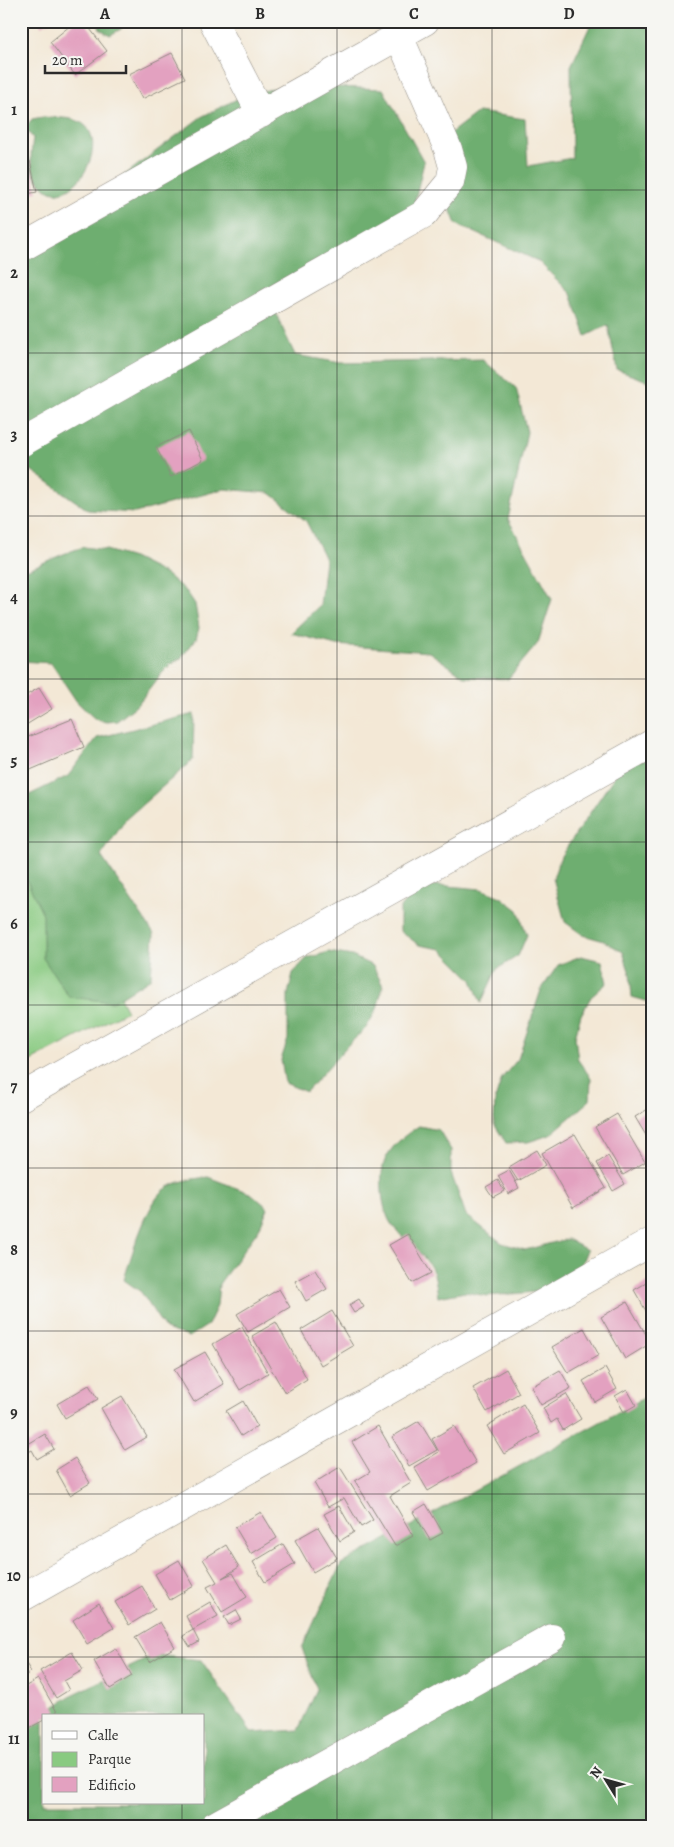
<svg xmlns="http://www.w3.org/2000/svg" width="674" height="1847" font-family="Alegreya,serif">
  <rect width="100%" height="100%" fill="#f6f6f2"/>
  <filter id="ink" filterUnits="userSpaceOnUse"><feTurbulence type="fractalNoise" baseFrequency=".02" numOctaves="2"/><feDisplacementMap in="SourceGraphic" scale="10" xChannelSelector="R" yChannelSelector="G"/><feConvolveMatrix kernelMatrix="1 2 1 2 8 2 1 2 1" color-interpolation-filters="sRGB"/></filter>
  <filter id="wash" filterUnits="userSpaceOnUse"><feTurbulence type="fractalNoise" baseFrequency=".0096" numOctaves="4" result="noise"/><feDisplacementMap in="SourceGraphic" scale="20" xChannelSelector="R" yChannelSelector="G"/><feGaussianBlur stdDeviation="1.12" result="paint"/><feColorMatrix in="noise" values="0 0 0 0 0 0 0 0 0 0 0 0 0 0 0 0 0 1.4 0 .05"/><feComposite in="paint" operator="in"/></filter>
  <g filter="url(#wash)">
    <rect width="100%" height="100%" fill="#f3e8d6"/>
    <path fill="#89ca81" stroke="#5a7a56" d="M44,849L127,1011L21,1066V860Z"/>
    <path fill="#6eae6f" stroke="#4c6c4d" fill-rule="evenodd" d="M97,21H125L121,29L110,35L100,29Z
      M594,21H653V383L617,370L608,325L586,336L571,294L538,261L456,224L440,184V141L478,112L525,119L528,166L572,158L571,66L591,24Z
      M290,85L383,89L424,162L413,209L300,280L276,314L295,355L341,363L483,360L516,388L527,432L508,519L552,599L538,643L508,679L465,677L429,652L336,645L291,633L320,605L325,559L306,521L270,493L224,489L135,513L88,510L21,463V249L47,234L201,117L245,95Z
      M43,117C54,118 68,117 78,121C116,137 72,216 42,185C27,170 31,156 33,138L25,128L32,119Z
      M84,547L106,550L133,558L167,575L187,592L195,604L199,628L196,639L181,658L171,664L163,672L137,705L117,721L106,722L95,719L77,702L51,663L21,661V572C42,564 62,553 84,547Z
      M194,714L193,760L126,819L101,856L154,934L151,978L113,1002L69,997L43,958V914L24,875H21V799L68,776L97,738Z
      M653,758V1003L632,997L630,974L623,952L604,941L583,935L565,922L553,878L561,856L622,765Z
      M437,885L481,889L501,897L518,910L527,935L518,956L497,969L481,1003L472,980L441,949L419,945L400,931V908L414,890Z
      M329,952L352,956L373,966L383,986L377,1009L366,1028L348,1045L306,1092L285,1083L281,1060L288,1039V994L293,973L307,958Z
      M581,956L602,961L607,983L591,997L581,1015L575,1037L578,1060L591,1078L590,1100L550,1135L528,1142L506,1143L494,1124L495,1100L502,1078L518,1059L541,990L558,965Z
      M419,1126L439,1130L451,1150V1173L466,1215L502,1243L525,1250L567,1239L587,1250L579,1270L536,1292L487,1296L465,1292L438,1297C437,1290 436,1281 434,1274C426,1253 404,1242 392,1225C381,1210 378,1173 386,1158C393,1144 406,1134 419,1126Z
      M208,1177L252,1194L268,1208L259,1229L219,1284L217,1306L208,1325L189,1337L165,1329L141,1292L124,1280C130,1259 147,1204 163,1191C176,1180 193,1179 208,1177Z
      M653,1393V1826H21V1729L70,1696L155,1655L201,1660L252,1733L298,1730L317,1690L302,1648L341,1564ZM44,1716H204V1803H44Z"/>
    <g id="blocks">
      <path fill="#e3a1c0" d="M39,21H51L41,26Z
        M76,21H84L107,51L75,75L50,42Z
        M21,47L26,57L21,59Z
        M172,53L185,78L142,99L129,74Z
        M30,161L37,192L21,195V163Z
        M189,431L203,460L171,477L156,447Z
        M39,688L52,709L21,728V698Z
        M72,719L84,747L21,774V740Z
        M653,1106V1147L635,1117Z
        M617,1114L645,1162L623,1175L595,1127Z
        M575,1134L606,1188L573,1208L542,1153Z
        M537,1150L546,1165L518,1181L509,1167Z
        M608,1156L625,1184L613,1191L597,1163Z
        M509,1170L519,1188L508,1194L498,1176Z
        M498,1180L504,1191L493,1197L486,1187Z
        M408,1234L431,1273L412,1283L389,1245Z
        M315,1270L327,1289L306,1301L295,1281Z
        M653,1279V1323L634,1290Z
        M279,1289L290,1307L248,1332L237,1314Z
        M359,1299L364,1307L354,1313L349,1305Z
        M627,1302L651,1343L625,1359L601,1317Z
        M332,1311L353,1346L321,1365L301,1330Z
        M276,1322L307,1379L285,1393L252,1336Z
        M242,1327L268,1373L240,1390L213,1344Z
        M584,1328L599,1355L568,1373L552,1347Z
        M205,1352L224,1384L194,1402L174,1369Z
        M605,1368L617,1389L595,1402L583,1381Z
        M506,1369L519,1393L487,1412L473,1388Z
        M560,1370L571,1388L541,1405L531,1387Z
        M89,1385L98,1399L65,1418L57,1404Z
        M627,1389L636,1405L624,1412L615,1396Z
        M566,1394L581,1419L563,1430L557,1419L551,1423L543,1408Z
        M122,1396L147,1437L125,1450L101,1408Z
        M243,1401L257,1426L241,1436L226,1411Z
        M523,1404L540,1433L504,1454L487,1426Z
        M419,1421L437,1450L409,1466L392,1437Z
        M378,1426L411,1483L390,1496L413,1536L395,1546L355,1481L370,1472L352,1442Z
        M454,1426L476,1463L428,1491L414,1467L439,1452L432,1439Z
        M21,1432L28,1444L45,1434L54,1449L37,1459L32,1450L21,1456Z
        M75,1458L90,1483L70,1495L56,1470Z
        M340,1467L373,1520L361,1527L344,1498L328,1507L314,1483Z
        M426,1504L443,1533L430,1540L413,1512Z
        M339,1506L354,1532L340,1541L324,1514Z
        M261,1512L277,1538L251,1554L235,1527Z
        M318,1527L337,1558L313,1572L295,1540Z
        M283,1544L295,1564L265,1582L253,1562Z
        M226,1545L239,1567L222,1578L233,1573L247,1597L222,1612L207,1587L217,1582L203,1559Z
        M179,1560L194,1586L170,1600L155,1574Z
        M142,1586L155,1609L129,1625L115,1602Z
        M210,1602L218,1616L193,1630L186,1616Z
        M99,1603L114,1628L87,1644L73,1620Z
        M236,1610L241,1619L229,1625L224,1617Z
        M160,1622L175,1647L150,1662L135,1637Z
        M193,1630L199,1642L190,1647L183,1636Z
        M116,1648L132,1676L110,1689L94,1661Z
        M72,1652L83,1670L64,1681L69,1690L56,1698L40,1671Z
        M21,1655L31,1672L21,1678Z
        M38,1679L57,1712L51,1716H44V1720L26,1730L21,1723V1689Z"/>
    </g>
  </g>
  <g filter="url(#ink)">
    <use href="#blocks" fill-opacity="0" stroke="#8f8a80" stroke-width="1"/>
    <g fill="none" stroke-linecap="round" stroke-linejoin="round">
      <defs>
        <path id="minor" d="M213,21L261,114
          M21,248L425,21
          M21,443L424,214L450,182L453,167L448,149L399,36
          M21,1097L653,743
          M21,1598L653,1241
          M214,1826L552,1638"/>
      </defs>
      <use href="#minor" stroke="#8f8a80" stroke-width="29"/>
      <use href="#minor" stroke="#fff" stroke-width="28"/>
    </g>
  </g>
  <path fill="none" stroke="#2b2b2b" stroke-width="1" stroke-opacity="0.55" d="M182,21V1716M337,21V1826M492,21V1826M21,190H653M21,353H653M21,516H653M21,679H653M21,842H653M21,1005H653M21,1168H653M21,1331H653M21,1494H653M21,1657H653M182,1803V1826"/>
  <rect width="674" height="1847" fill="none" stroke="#f6f6f2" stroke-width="55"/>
  <rect x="42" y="1714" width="162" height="90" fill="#f6f6f2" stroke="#a5a5a2"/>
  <rect x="52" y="1731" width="25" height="8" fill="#ffffff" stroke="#a5a5a2"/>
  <text x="88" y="1740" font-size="15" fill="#2b2b2b">Calle</text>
  <rect x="52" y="1752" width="25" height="15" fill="#89ca81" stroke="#a5a5a2"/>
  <text x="88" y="1764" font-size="15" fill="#2b2b2b">Parque</text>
  <rect x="52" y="1777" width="25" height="15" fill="#e3a1c0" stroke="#a5a5a2"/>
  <text x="88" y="1790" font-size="15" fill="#2b2b2b">Edificio</text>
  <g transform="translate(606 1780) rotate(307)" stroke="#f6f6f2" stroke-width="4" paint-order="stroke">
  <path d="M0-4L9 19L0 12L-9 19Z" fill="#2b2b2b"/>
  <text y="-8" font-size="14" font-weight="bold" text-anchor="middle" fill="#2b2b2b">N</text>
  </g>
  <path d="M45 65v8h81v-8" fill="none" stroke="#2b2b2b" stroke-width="2.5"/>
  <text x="52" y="65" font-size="15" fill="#2b2b2b" stroke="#f6f6f2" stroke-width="4" paint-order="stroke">20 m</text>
  <rect x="28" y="28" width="618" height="1792" fill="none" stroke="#2b2b2b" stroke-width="2"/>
  <g font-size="16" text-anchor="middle" font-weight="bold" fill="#2b2b2b">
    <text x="105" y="19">A</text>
    <text x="260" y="19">B</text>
    <text x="414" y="19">C</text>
    <text x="569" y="19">D</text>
    <text x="14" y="115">1</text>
    <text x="14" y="278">2</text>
    <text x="14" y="440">3</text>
    <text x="14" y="603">4</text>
    <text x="14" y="766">5</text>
    <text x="14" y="929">6</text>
    <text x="14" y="1092">7</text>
    <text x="14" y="1255">8</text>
    <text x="14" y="1418">9</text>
    <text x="14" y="1581">10</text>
    <text x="14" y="1744">11</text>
  </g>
</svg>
